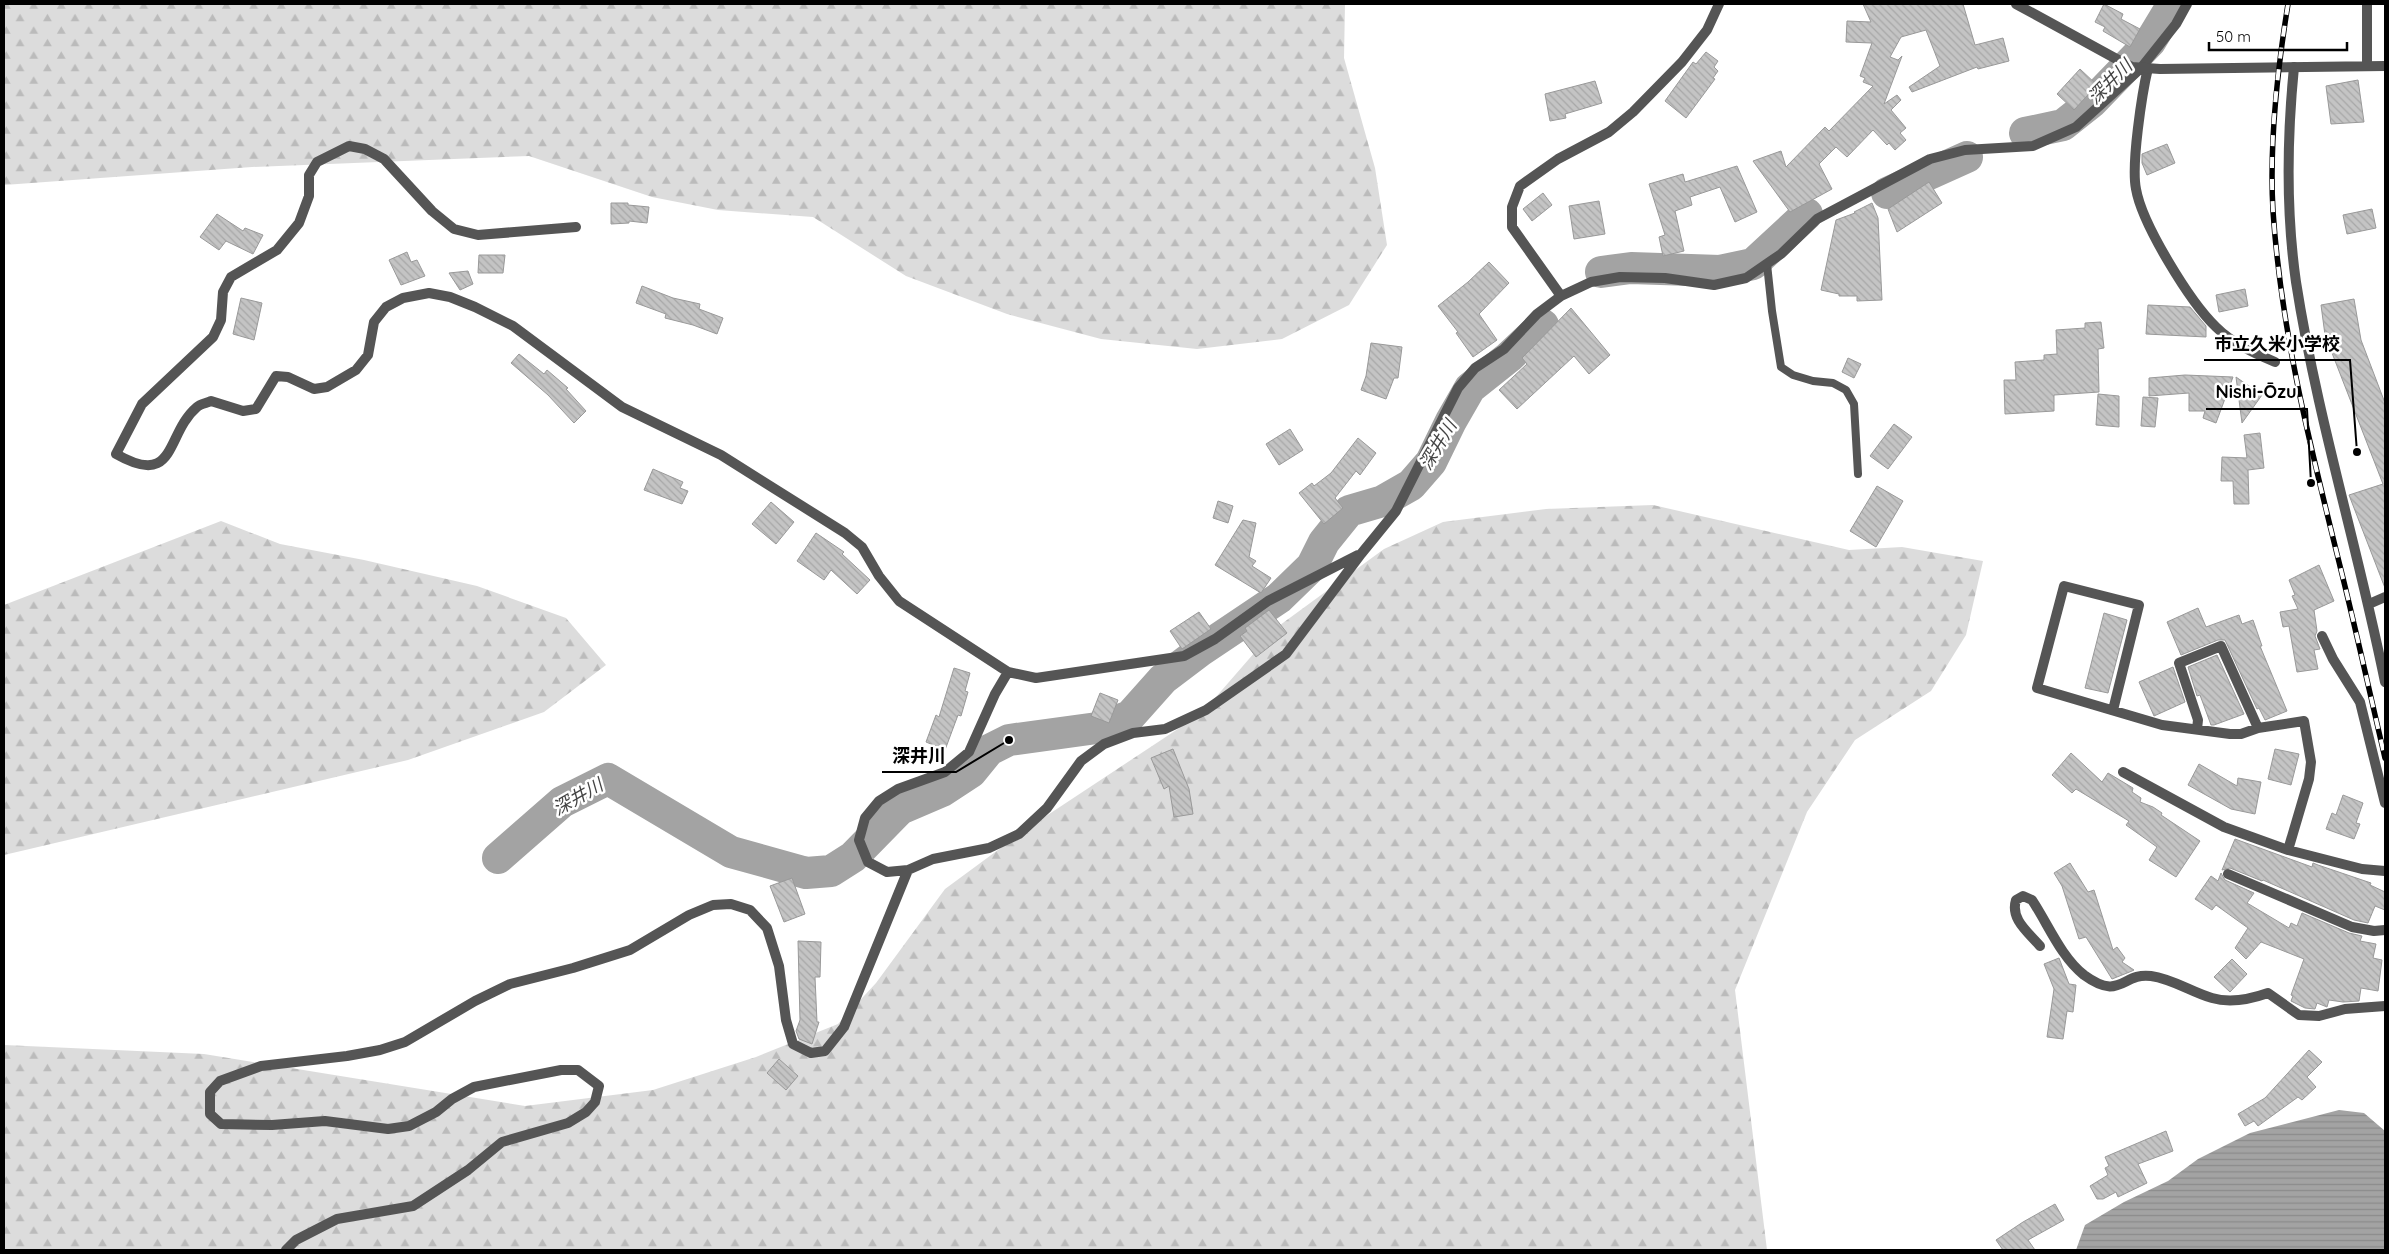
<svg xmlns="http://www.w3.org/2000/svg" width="2389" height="1254" font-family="Quicksand,'Noto Sans JP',sans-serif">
  <defs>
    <pattern id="forest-firs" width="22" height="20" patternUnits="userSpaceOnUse" patternTransform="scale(1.25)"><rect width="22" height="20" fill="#dcdcdc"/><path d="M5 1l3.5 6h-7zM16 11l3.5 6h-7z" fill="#bbb"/></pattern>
    <pattern id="water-rules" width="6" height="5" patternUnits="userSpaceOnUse" patternTransform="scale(1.25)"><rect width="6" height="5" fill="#a3a3a3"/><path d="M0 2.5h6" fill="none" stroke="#8b8b8b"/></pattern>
    <pattern id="building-back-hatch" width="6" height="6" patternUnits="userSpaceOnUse" patternTransform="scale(1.25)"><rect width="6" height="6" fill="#c4c4c4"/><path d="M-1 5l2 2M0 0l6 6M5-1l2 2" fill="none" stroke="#a7a7a7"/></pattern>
  </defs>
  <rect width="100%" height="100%" fill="#fff"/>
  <path fill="url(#forest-firs)" d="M4,4H1345L1344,58L1375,168L1387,245L1349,305L1282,339L1197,349L1101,339L1007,314L906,276L813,217L718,210L652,197L529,156L252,167L4,185Z
    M1653,505L1849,550L1902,547L1983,561L1966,635L1931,691L1855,740L1807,812L1735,990L1767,1250H4V1045L204,1054L525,1106L653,1090L756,1057L838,1024L876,983L945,889L1025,830L1202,713L1276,628L1384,549L1443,522L1546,509Z
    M221,521L280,544L364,560L477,586L566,618L606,665L544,712L408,760L4,855V605Z"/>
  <path fill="url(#water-rules)" d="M2339,1110L2364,1113L2385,1131V1250H2076L2085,1225L2124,1202L2168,1181L2198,1159L2250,1133Z"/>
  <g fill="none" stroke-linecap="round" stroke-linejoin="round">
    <path stroke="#a3a3a3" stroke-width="32" d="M2025,133L2063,125L2092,102L2150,42L2173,4
      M1887,193L1967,157
      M1601,272L1631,268L1720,271L1753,264L1807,214
      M498,858L562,802L608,779L731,852L806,873L831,871L853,857L900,809L942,791L971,772L989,750L1009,740L1097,728L1130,716L1163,679L1200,651L1279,598L1312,566L1324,542L1349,511L1383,501L1411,485L1431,462L1451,421L1470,388L1509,357L1543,325"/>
  </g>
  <path fill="url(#building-back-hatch)" stroke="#999" d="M1863,4H1963L1975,45L2003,38L2009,61L1978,69L1977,67L1912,92L1909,87L1940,66L1926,30L1901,37L1890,57L1898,60L1902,56L1884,104L1897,95L1901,100L1891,110L1906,128L1900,133L1906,140L1895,150L1889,143L1887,145L1873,130L1847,157L1836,147L1819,164L1832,189L1790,212L1753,161L1781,151L1786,167L1825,127L1829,131L1873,86L1863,82L1865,78L1860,76L1872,43L1846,42L1847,21L1871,22Z
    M2104,4L2123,14L2121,19L2140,29L2130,47L2103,31L2105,27L2095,22Z
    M1706,52L1718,61L1714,67L1718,71L1713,78L1715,79L1686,118L1665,101L1693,62L1696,64Z
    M2080,69L2097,85L2074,110L2057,94Z
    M2358,80L2364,122L2331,124L2326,86Z
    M1595,81L1602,103L1565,114L1566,118L1550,121L1545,94Z
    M2167,144L2175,163L2147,175L2142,163V154Z
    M1737,166L1757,212L1735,222L1720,187L1690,197L1692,205L1675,211L1684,251L1663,256L1659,237L1665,235L1649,184L1683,174L1685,182Z
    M1929,182L1942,203L1897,232L1888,209Z
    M1543,193L1552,205L1532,221L1523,209Z
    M1599,201L1605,234L1574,239L1569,206Z
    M611,203H628V205L649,207L647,223L629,221V223L611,224Z
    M1872,203L1878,218L1882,300L1857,301V296H1839V294L1821,290L1836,220L1855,213L1854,212Z
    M2372,209L2376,228L2347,234L2343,215Z
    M217,214L243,231L245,228L263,235L253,254L226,241L219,250L200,237Z
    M407,252L411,262L417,260L425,276L401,285L389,260Z
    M479,255H505L503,273H478Z
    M1489,262L1509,283L1479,314L1497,340L1473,357L1456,333L1458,332L1438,306L1468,282Z
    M468,271L473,284L460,290L449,273Z
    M642,286L673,298L700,304L699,309L723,318L717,334L693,325L665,318L666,314L636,303Z
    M2245,289L2248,306L2219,312L2216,295Z
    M241,298L262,303L254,340L233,334Z
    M2354,299L2361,340L2385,403V588L2349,495L2383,484L2325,335L2321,305Z
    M2148,305L2190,307L2206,326V337L2146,334Z
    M1571,308L1610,355L1589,374L1574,356L1517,409L1499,390L1527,364L1522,358Z
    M2101,322L2104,348L2098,349L2099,392L2054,395V411L2005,414L2004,380H2016L2015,362L2044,360V355L2057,354L2056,330L2085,328V323Z
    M1371,343L1402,347L1398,378H1394L1386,399L1361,390L1366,376Z
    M519,354L544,374L547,370L568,388L566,389L586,411L574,423L548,395L511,363Z
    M1848,358L1861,364L1854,378L1842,372Z
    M2185,375L2233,377L2216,423L2203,418L2205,411H2189V393L2149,396V378Z
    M2236,377L2262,395L2242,423Z
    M2098,394L2119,396V427L2096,425Z
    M2143,397L2158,398L2155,427L2141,426Z
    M1894,424L1912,437L1888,469L1870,456Z
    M1290,429L1303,450L1279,465L1266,444Z
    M2260,433L2264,468L2248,470L2249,504H2234L2233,481H2221L2222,457L2247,458L2244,435Z
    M1358,438L1376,453L1360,475L1356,471L1335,498L1343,508L1324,524L1299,493L1312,483L1314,486L1331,473Z
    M653,469L683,482L680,488L688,491L682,504L644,490Z
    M1877,486L1903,501L1876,547L1850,531Z
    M1218,501L1233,506L1228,523L1213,518Z
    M771,502L794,522L776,544L752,524Z
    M1243,520L1256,523L1249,557L1256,561L1252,566L1271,578L1261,593L1215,565Z
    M816,533L844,552L842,554L870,580L857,594L831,570L824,580L797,561Z
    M2319,565L2334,601L2314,610L2317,631L2315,636L2320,649L2314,650L2318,669L2297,672L2289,626L2283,627L2280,612L2298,609L2292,596L2295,595L2289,580Z
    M2198,608L2206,627L2239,615L2242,624L2253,620L2262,646H2260L2287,711L2265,720L2259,708L2257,709L2225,640H2218L2181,655L2167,622Z
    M1269,610L1287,633L1256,657L1240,636L1247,631L1245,628Z
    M1199,612L1211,629L1182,649L1170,631Z
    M2104,613L2127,620L2108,693L2085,688Z
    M2217,655L2244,714L2214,725H2211L2200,695L2197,696L2188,667Z
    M2173,667L2185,702L2154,716L2139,682Z
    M954,668L970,673L965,691L968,692L961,716L958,715L945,750L926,742L936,715L939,717Z
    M1100,693L1118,700L1109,723L1091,716Z
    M1173,749L1189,789L1193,814L1174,817L1169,786L1164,789L1151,758Z
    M2275,749L2299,754L2291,785L2268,779Z
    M2071,753L2102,782L2108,773L2133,788L2132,792L2141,798L2140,802L2153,807L2162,813L2161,815L2200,841L2176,877L2149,860L2157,847L2126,825L2129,821L2076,789L2072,793L2052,775Z
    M2199,764L2237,786L2238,778L2261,782L2255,814L2231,809L2188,785Z
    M2343,795L2363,803L2356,823L2360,824L2354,839L2326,829L2332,813L2336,815Z
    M2235,839L2312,867L2313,863L2318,865L2371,883L2370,885L2385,892V910L2375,906L2368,923L2354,920L2263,880L2262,881L2230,868L2222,870Z
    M2070,863L2088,892L2094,890L2113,950L2117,947L2125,958L2122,962L2134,970L2132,971L2112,979L2086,937L2079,939L2062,886L2054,873Z
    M2221,873L2225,880L2254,893L2247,903L2289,928L2291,923L2297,926L2302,913L2349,933L2362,936L2360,941L2376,944L2373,958L2382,960L2378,991L2361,988L2359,1001L2343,1002L2329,1000L2327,1007L2317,1003L2315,1009L2305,1008L2291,1001L2293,996L2291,995L2304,959L2261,942L2246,959L2235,948L2248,928L2216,905L2212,910L2195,899L2211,876L2218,881Z
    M792,878L805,914L784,922L770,886Z
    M798,941L821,942L820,977H815L817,1022H819L812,1044L799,1039L796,1031L800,1020Z
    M2059,958L2069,984L2076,985L2073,1012L2067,1011L2063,1039L2047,1037L2054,989L2044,964Z
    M2232,959L2247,974L2230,992L2214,977Z
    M2309,1050L2322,1062L2307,1077L2316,1087L2302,1100L2298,1097L2258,1126L2254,1121L2245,1126L2238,1114L2265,1098Z
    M779,1059L798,1076L786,1090L767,1073Z
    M2166,1131L2173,1151L2138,1164L2147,1183L2118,1197L2116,1192L2103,1199H2097L2090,1186L2108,1175L2105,1168L2109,1166L2105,1157Z
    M2055,1204L2064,1220L2028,1240L2035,1250H2003L1996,1240L2023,1222Z"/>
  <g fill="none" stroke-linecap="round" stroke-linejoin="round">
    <path stroke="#555" stroke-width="8" d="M1767,264L1772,311L1781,367L1793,375L1813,381L1833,383L1846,390L1854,404L1858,474"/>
    <path stroke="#555" stroke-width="10" d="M2294,67C2287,138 2286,212 2296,282C2317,417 2358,548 2385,682
      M2148,68C2142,93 2131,165 2136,189C2142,224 2190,302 2216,327C2232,343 2254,353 2275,362
      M576,227L478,235L454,229L432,211L384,159L365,149L349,146L317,162L309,175V196L299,223L277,250L231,277L223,292L221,320L213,337L142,404L116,454C177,489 165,434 197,407C200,404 207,403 211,401L243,411L256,409L276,376L288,377L314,389L327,387L356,370L368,355L374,322L386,307L403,298L429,293L450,297L475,307L513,326L622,407L721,455L845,533L862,547L879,576L899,601L1008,672L995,694L969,752L945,772L898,789L879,801L865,818L859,840L868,862L887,872L908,870L933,859L989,848L1019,834L1047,808L1081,761L1104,744L1133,733L1165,729L1206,710L1286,654L1361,554L1396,511L1458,388L1475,368L1504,349L1537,314L1561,296L1591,282L1620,277L1665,278L1714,285L1746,278L1781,254L1817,219L1930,159L1965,150L2033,146L2076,127L2141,68L2176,24L2187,4
      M1561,296L1512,227V207L1520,186L1558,159L1609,132L1633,112L1682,62L1707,30L1719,4
      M2369,604L2385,597
      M2322,636L2333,659L2360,702L2385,803
      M1008,672L1036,678L1184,656L1215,639L1268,601L1358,555
      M2113,710L2139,605L2064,586L2037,688L2162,725L2230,734H2241L2258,728
      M2123,772L2224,827L2288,850L2309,779L2311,762L2304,721L2258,728L2221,646L2179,663L2198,720L2197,729
      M2288,850L2362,869L2385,871
      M2228,874L2352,927L2374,931L2385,930
      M2040,946C2028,932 2010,919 2016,900L2023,896L2032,900C2048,924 2061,957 2084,975C2121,1002 2122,972 2151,976C2173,979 2191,992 2212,998C2229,1003 2251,999 2268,993L2299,1015L2319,1016L2345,1009L2385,1006
      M286,1250L296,1240L337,1219L413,1206L468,1170L502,1142L568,1123L586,1112L595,1102L599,1086L578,1070H561L474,1087L452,1099L436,1112L409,1126L388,1129L325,1121L272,1125L221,1124L210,1114V1092L220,1081L261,1066L347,1056L380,1050L405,1042L475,1001L510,984L573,968L630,950L689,915L713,905L731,904L750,910L767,928L779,966L786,1020L793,1044L811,1053L825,1051L844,1027L908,870"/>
    <path stroke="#555" stroke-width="10" d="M2016,4L2122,62L2132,67L2160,69L2385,66
      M2367,4V66"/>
    <defs>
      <path id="rail" d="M2288,4C2277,72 2269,142 2273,211C2281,332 2311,449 2340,566C2356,630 2370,694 2385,758"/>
    </defs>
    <use href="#rail" stroke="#000" stroke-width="5.5"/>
    <use href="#rail" stroke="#fff" stroke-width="4" stroke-dasharray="11" stroke-linecap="butt"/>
  </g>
  <g text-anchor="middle" stroke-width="5" stroke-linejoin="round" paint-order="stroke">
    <g font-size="18" font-style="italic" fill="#444" stroke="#fff">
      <text transform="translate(2110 82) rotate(-45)" y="6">深井川</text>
      <text transform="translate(1438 445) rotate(-59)" y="6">深井川</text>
      <text transform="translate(578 797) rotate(-30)" y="6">深井川</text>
    </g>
  </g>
  <path fill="none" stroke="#000" stroke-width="2" d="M2357 452L2350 360H2204M2311 483L2307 409H2206M1009 740L956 772H882"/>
  <g fill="#000" stroke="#fff" stroke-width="2">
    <circle cx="2357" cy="452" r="5"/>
    <circle cx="2311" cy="483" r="5"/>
    <circle cx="1009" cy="740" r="5"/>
  </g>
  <g font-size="18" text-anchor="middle" font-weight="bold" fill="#000" stroke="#fff" stroke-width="5" stroke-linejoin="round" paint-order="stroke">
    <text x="2277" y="350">市立久米小学校</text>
    <text x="2256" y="398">Nishi-Ōzu</text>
    <text x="919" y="762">深井川</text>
  </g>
  <rect width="2389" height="1254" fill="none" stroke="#000000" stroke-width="10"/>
  <path d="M2209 42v8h138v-8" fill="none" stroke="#000000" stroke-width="2.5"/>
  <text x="2216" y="42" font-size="15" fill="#000000" stroke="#ffffff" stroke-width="4" paint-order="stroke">50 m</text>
</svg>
